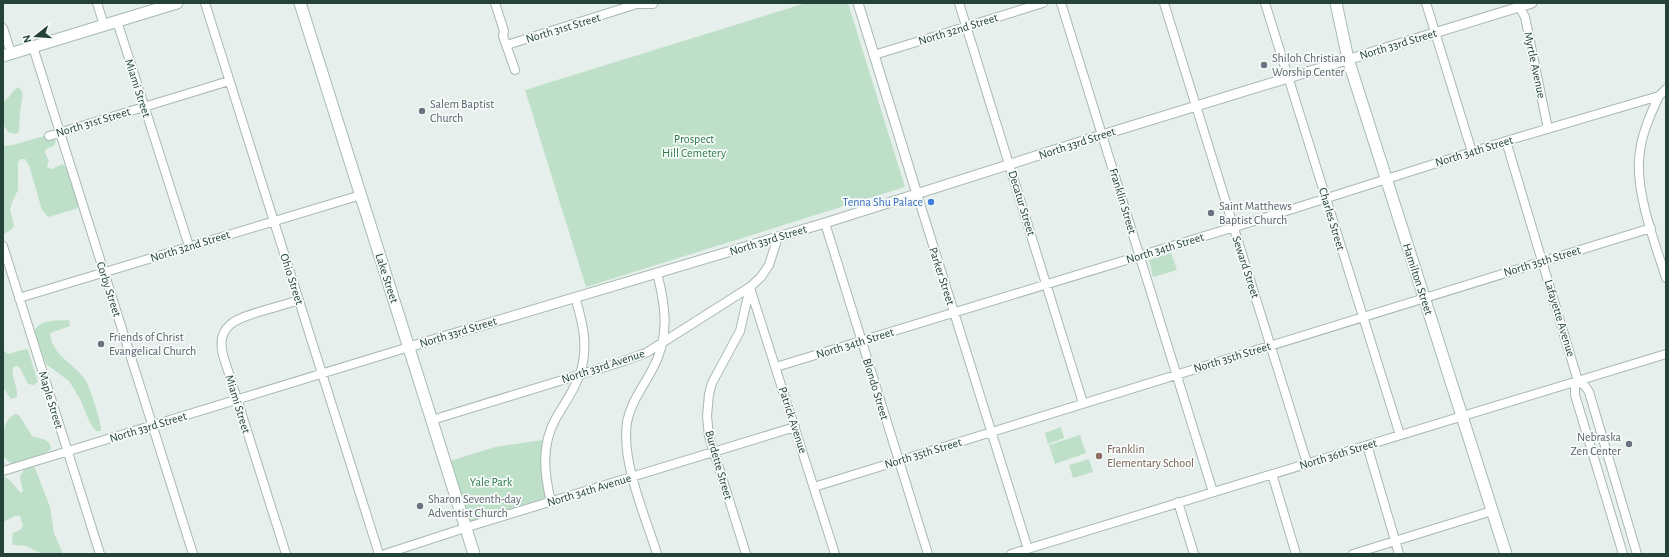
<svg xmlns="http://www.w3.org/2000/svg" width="1669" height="557" font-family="'Alegreya Sans',sans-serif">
  <rect width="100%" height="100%" fill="#e6efeb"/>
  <path fill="#bfe0c8" d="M806,3H848L905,187L586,287L525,90Z
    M19,87L23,94L20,112L19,132L15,134L8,132L3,124V102C10,98 12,90 19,87Z
    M44,136L51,137L56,141L54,146L46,149L45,153L49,161L47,165L48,168L52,169L62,164L68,168L81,204L76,209L48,217L42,210L29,165L25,159H21L18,162V190L12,202L10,210L14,226L12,229L3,235V146L13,145Z
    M1171,253L1177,270L1153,277L1149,260Z
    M69,320L70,326L50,333C52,357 75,363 86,381C90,388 102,425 101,431H96L90,423L80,399L69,381L46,364L34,331C41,319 57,321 69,320Z
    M26,349L28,350L38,382L34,385L28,384L20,368L17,366L13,367C11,377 18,387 17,397L11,399L3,387V350L8,354Z
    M15,414L19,415L32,436C40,439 50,438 51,449C43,456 24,465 13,464C8,463 7,459 3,456C3,443 0,421 15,414Z
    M1061,427L1064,438L1048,444L1045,433Z
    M1080,435L1086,453L1055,464L1049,445Z
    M543,440C540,461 541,479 546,499L469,523L450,461L495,447Z
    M1089,459L1093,472L1073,478L1069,465Z
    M31,467L35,468L50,507L54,533L63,554H42L26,546L13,545L12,539L13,533L20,530L23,526L20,516H15L3,522V477C11,478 15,488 21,493L23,491L20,477L24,469Z"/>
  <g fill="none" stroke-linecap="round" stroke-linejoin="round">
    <defs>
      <path id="minor" d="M97,3L104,25
        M205,3L379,554
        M495,3L504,31L503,36L515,70
        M959,3L1083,403
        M1061,3L1213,492
        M1164,3L1307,463
        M1265,3L1400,435
        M1426,3L1472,152
        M1517,3L1525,17L1548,129
        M638,4H653
        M117,21L189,246
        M3,28L11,53
        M510,44L640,3
        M33,47L193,554
        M874,55L1043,3
        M1659,96C1649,117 1640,138 1639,161C1637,197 1655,243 1666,278
        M49,136L229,81
        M1506,141L1578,381L1585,386L1589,392L1637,554
        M917,194L1028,549
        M825,223L928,554
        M3,246L100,554
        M657,273C666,307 670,338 652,370C643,387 631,402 627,422C621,462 645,515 657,554
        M750,288L835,554
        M19,298L361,195
        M776,367L1280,213L1506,141L1659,96L1666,89
        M1578,381L1575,387V395L1623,554
        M432,420L618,363L646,353L750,287L761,277L769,265L778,237
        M1367,445L1399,554
        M3,471L409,347
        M1272,474L1296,554
        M814,487L1651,228
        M551,502C544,473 541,445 556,418C566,401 577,386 582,367C588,343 582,320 575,297
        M1178,502L1194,554
        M286,554L223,355C215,324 239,318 262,311C275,307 287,304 299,300
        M385,554L474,525L795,427
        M746,554L709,436L707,416L709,394L712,383L740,331L750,287
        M1011,554L1666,354
        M1353,554L1492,511"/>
      <path id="tertiary" d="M858,3L917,194
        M409,347L825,223L1102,135L1532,3"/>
      <path id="secondary" d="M300,3L474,554
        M1336,3L1348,59L1506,554
        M3,56L177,3"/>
    </defs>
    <use href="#minor" stroke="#a8b8b2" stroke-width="10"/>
    <use href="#tertiary" stroke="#a8b8b2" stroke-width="11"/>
    <use href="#secondary" stroke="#a4bbb3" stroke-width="13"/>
    <use href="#minor" stroke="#fff" stroke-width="8"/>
    <use href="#tertiary" stroke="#fff" stroke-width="9"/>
    <use href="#secondary" stroke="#fff" stroke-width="11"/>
  </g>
  <g fill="#6b7280" stroke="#f7fbf9" stroke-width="1.5">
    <circle cx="1264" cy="65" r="4"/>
    <circle cx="422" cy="111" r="4"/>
    <circle cx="1211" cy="213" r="4"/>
    <circle cx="101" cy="344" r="4"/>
    <circle cx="1629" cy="444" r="4"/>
    <circle cx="420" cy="506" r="4"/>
  </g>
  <circle fill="#3f7fe0" stroke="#f7fbf9" stroke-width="1.5" cx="931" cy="202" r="4"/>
  <circle fill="#8d6e63" stroke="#f7fbf9" stroke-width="1.5" cx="1099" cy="456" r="4"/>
  <g text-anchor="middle" stroke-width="3.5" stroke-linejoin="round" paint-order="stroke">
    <g font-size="12" fill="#24423a" stroke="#f7fbf9">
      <text transform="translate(563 28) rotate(-17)" y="4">North 31st Street</text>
      <text transform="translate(958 29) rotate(-17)" y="4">North 32nd Street</text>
      <text transform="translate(1398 44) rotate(-17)" y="4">North 33rd Street</text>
      <text transform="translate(1535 65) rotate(78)" y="4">Myrtle Avenue</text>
      <text transform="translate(138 88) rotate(72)" y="4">Miami Street</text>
      <text transform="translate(93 122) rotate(-17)" y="4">North 31st Street</text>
      <text transform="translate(1077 143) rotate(-18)" y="4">North 33rd Street</text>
      <text transform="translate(1474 151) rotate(-17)" y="4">North 34th Street</text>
      <text transform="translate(1123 201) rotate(73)" y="4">Franklin Street</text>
      <text transform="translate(1022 203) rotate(73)" y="4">Decatur Street</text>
      <text transform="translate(1332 219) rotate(73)" y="4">Charles Street</text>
      <text transform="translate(768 240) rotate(-17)" y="4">North 33rd Street</text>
      <text transform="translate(190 246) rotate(-17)" y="4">North 32nd Street</text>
      <text transform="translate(1165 248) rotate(-17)" y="4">North 34th Street</text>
      <text transform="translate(1542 261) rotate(-17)" y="4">North 35th Street</text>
      <text transform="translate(1246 267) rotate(72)" y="4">Seward Street</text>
      <text transform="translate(942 276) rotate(72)" y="4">Parker Street</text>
      <text transform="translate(387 278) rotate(72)" y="4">Lake Street</text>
      <text transform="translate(292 279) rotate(72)" y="4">Ohio Street</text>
      <text transform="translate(1418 279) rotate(72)" y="4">Hamilton Street</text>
      <text transform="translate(109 289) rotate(72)" y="4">Corby Street</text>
      <text transform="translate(1560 318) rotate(73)" y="4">Lafayette Avenue</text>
      <text transform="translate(458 332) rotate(-17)" y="4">North 33rd Street</text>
      <text transform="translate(855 343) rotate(-17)" y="4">North 34th Street</text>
      <text transform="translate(1232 357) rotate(-17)" y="4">North 35th Street</text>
      <text transform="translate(603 366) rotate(-18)" y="4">North 33rd Avenue</text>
      <text transform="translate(876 389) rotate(73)" y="4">Blondo Street</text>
      <text transform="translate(51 400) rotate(73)" y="4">Maple Street</text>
      <text transform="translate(238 404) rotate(73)" y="4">Miami Street</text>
      <text transform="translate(793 420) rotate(72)" y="4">Patrick Avenue</text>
      <text transform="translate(148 427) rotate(-17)" y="4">North 33rd Street</text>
      <text transform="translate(923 453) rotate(-17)" y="4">North 35th Street</text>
      <text transform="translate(1338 454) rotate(-17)" y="4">North 36th Street</text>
      <text transform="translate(719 465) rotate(74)" y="4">Burdette Street</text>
      <text transform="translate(589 490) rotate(-17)" y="4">North 34th Avenue</text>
    </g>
    <g font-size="12" fill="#5b616d" stroke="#f7fbf9" text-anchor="start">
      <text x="1272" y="62">Shiloh Christian<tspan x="1272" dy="14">Worship Center</tspan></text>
      <text x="430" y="108">Salem Baptist<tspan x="430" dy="14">Church</tspan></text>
      <text x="1219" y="210">Saint Matthews<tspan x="1219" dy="14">Baptist Church</tspan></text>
      <text x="109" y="341">Friends of Christ<tspan x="109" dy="14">Evangelical Church</tspan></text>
      <text x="1621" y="441" text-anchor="end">Nebraska<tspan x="1621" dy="14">Zen Center</tspan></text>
      <text x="428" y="503">Sharon Seventh-day<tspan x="428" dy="14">Adventist Church</tspan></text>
    </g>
    <g font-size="12" fill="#2d7a4b" stroke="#f7fbf9">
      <text x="694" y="143">Prospect<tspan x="694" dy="14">Hill Cemetery</tspan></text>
      <text x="491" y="486">Yale Park</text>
    </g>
    <g font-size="12" fill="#366cbe" stroke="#f7fbf9" text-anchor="end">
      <text x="923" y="206">Tenna Shu Palace</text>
    </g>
    <g font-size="12" fill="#785e54" stroke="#f7fbf9" text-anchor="start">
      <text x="1107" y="453">Franklin<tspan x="1107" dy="14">Elementary School</tspan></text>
    </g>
  </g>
  <rect width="1669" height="557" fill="none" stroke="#24423a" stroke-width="8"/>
  <g transform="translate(36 36) rotate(253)" stroke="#f7fbf9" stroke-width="3" paint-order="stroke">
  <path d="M0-3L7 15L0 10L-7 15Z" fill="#24423a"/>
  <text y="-6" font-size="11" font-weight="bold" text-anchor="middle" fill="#24423a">N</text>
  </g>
</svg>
